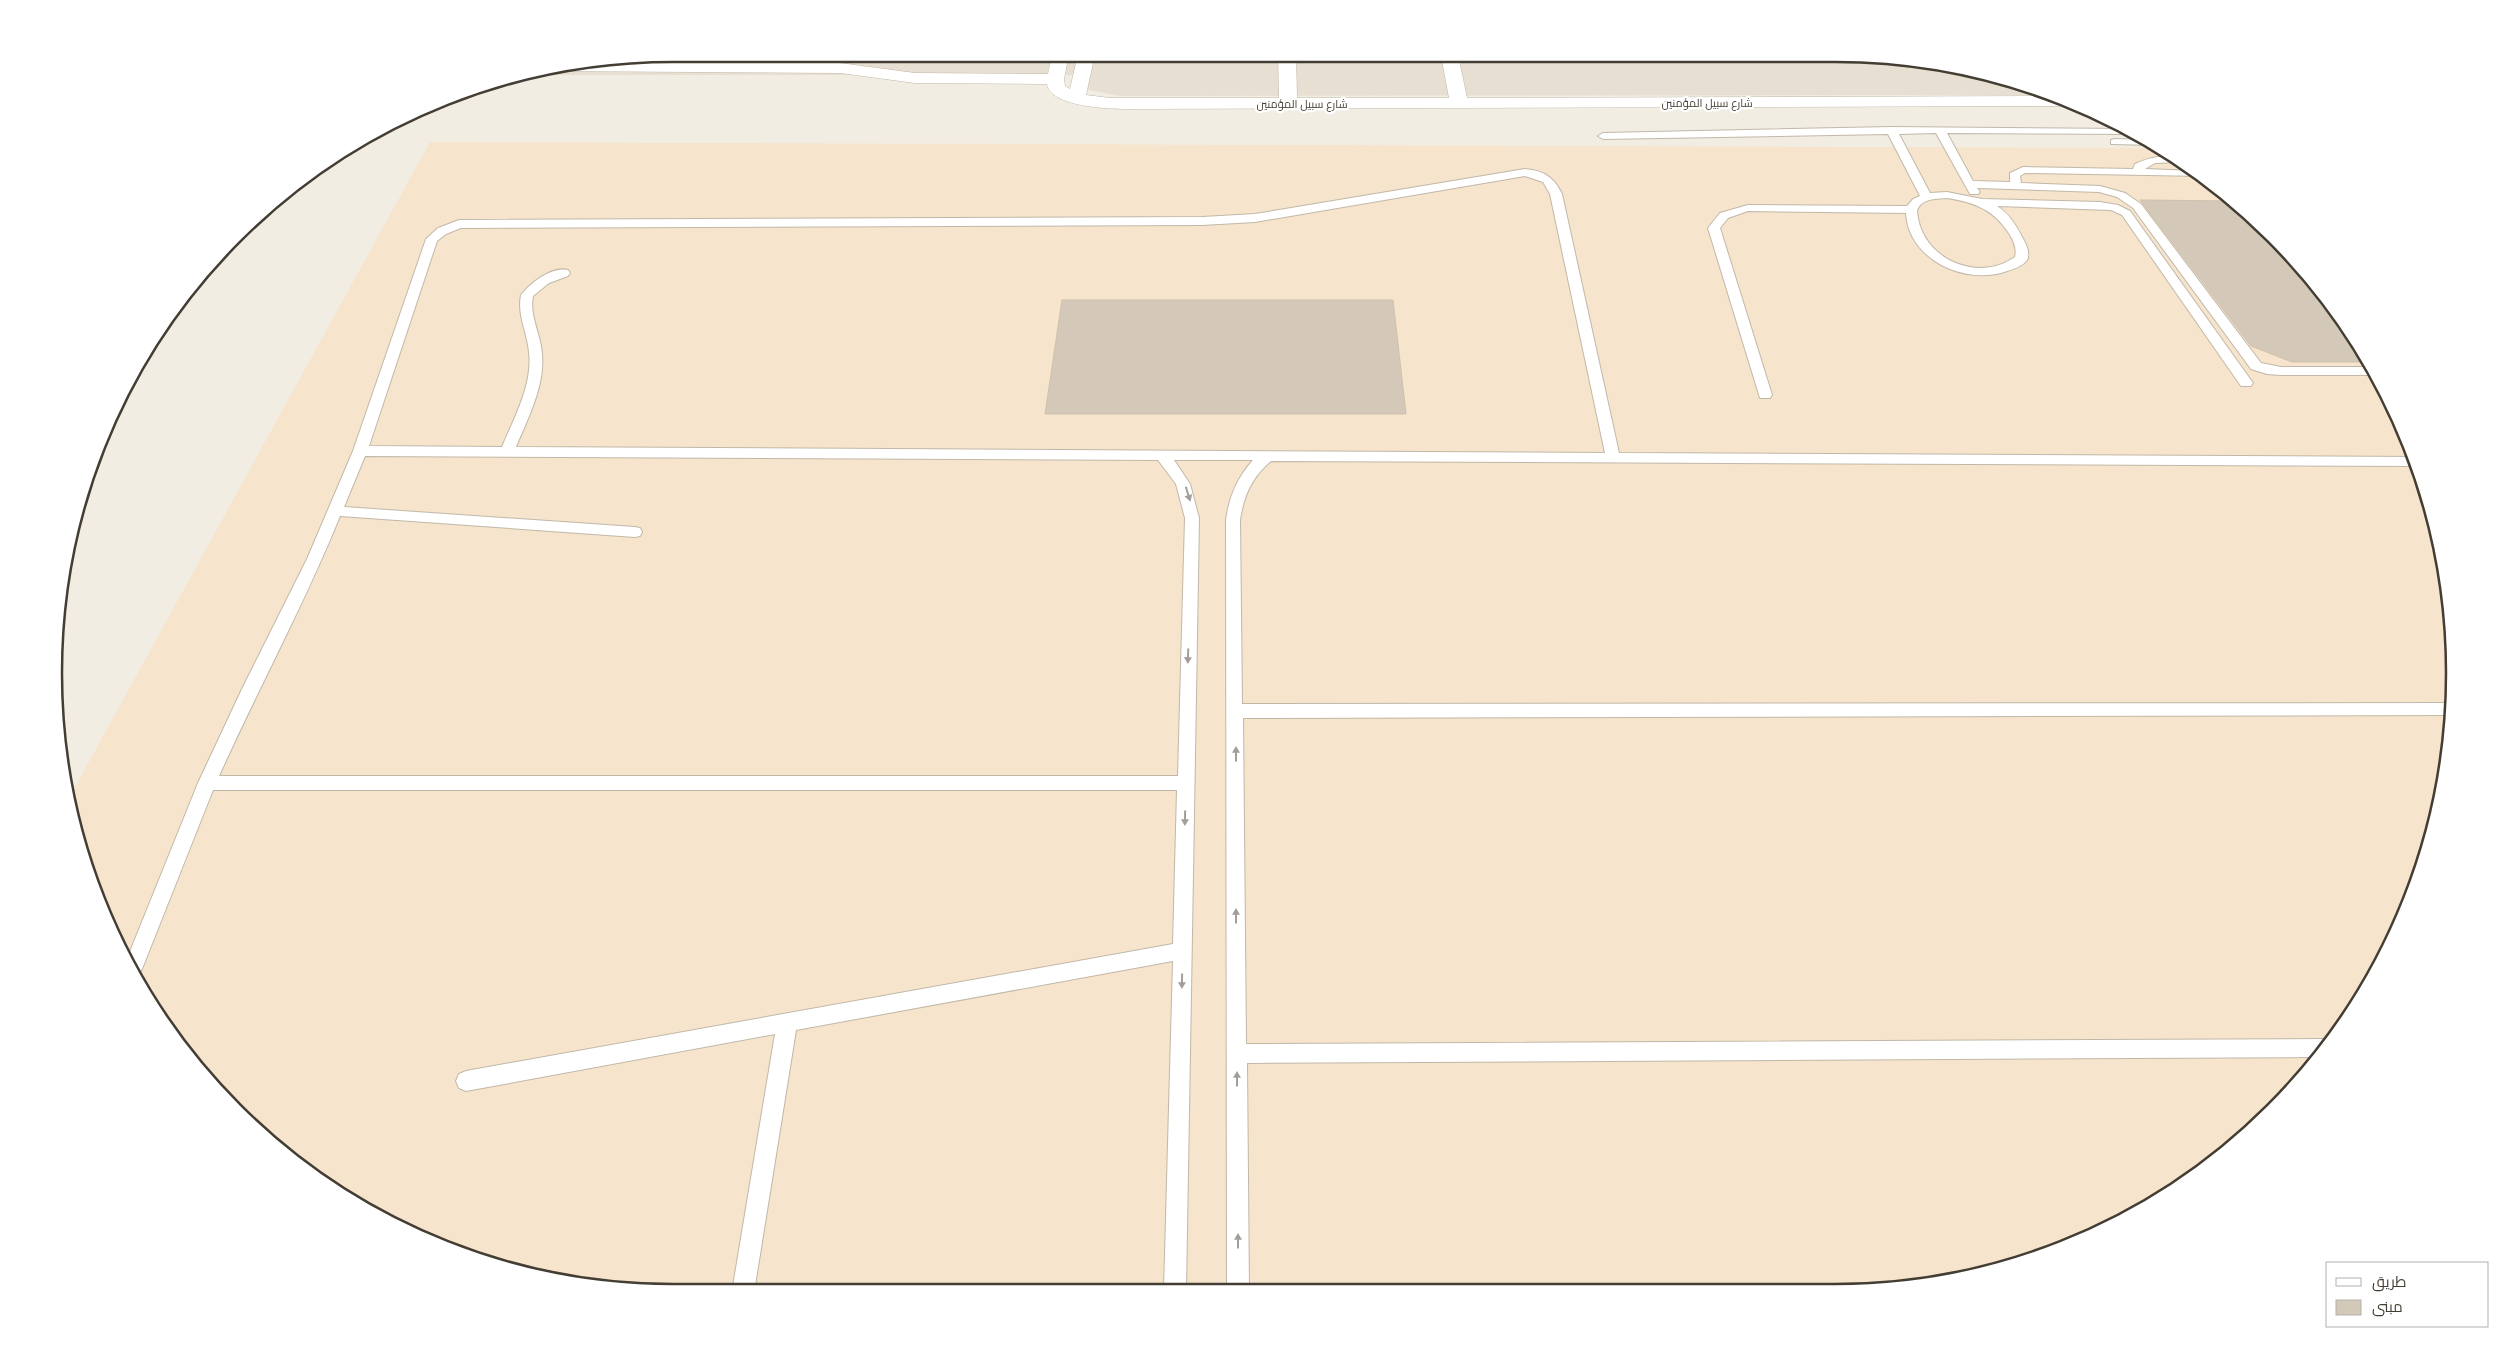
<svg xmlns="http://www.w3.org/2000/svg" width="2509" height="1347" font-family="Lato,Cairo,sans-serif">
  <rect width="100%" height="100%" fill="#f2ede3"/>
  <path fill="#e7dfd1" d="M674,54L1876,55L1996,75L2048,95L1120,96L1089,90L1075,75H517L553,66Z"/>
  <path fill="#f6e4cc" d="M430,142L2159,148L2213,182L2302,265L2372,364L2422,475L2450,593L2454,714L2434,834L2391,948L2301,1082L2180,1189L2072,1246L1917,1288L633,1292L513,1272L399,1229L296,1165L208,1082L158,1018L101,911L75,834L69,798Z"/>
  <path fill="#d4c9b8" stroke="#cfc1ab" d="M2140,200L2233,201L2302,265L2371,362H2292L2251,346Z
    M1062,300H1393L1406,414H1045Z"/>
  <g fill="none" stroke-linecap="round" stroke-linejoin="round">
    <defs>
      <path id="lane" d="M1891,127L2127,129L2136,134L1947,133L1973,181L2010,182V173L2023,167L2133,169L2135,164C2151,157 2166,153 2182,162L2155,163L2145,169L2195,171L2204,176L2025,173L2020,176L2021,183L2100,186L2125,193L2141,204L2261,363L2281,367H2374L2377,375H2281L2267,374L2251,369L2133,208L2117,197L2099,192L1977,188L1980,192L1978,194H1970L1936,133L1899,134L1930,193L1947,192L1982,199L2100,202L2118,205L2130,211L2253,383L2251,386H2241L2122,215L2111,210L1997,206C2008,213 2015,223 2021,235C2025,242 2031,252 2027,260C2023,266 2014,269 2007,271C1966,286 1908,260 1906,213L1748,211L1728,218L1720,228L1772,395L1770,398H1760L1708,228L1720,213L1748,205L1907,206L1913,199L1920,196L1888,134L1603,139L1598,136L1603,133ZM1947,198C1974,202 1995,210 2010,235C2014,242 2017,249 2015,257C1977,284 1920,258 1917,211C1921,198 1936,199 1947,198Z
        M2115,139L2145,140L2154,145L2111,144V140Z
        M1525,169C1544,171 1554,177 1562,194L1619,453L2415,457L2419,466L1271,461C1252,477 1244,495 1240,520L1242,704L2454,703V715L1243,718L1246,1044L2324,1039L2329,1041L2318,1057L1247,1063L1249,1290H1227L1226,520C1229,497 1237,478 1253,460H1174L1190,484L1199,518L1186,1290H1164L1173,961L796,1030L754,1292H732L775,1034L466,1091L459,1088L456,1081L459,1074L466,1071L1173,944L1177,790H213L142,969L136,976L127,959L198,783L242,689L307,559L353,451L426,239L438,228L459,220L1202,217L1255,214ZM1525,176L1543,182L1550,194L1605,453L516,447C528,418 545,386 542,354C541,334 529,316 533,296L549,283L568,276L570,273L568,270C552,266 530,283 521,295C517,315 527,332 529,352C533,384 514,418 502,447L369,446L437,241L446,234L461,228L1202,225L1255,222ZM365,456L1158,460L1176,484L1185,518L1178,776H219C258,689 304,605 340,516L635,537L640,536L642,532L640,528L635,527L344,507Z"/>
      <path id="street" d="M1052,54H1069L1064,79L1065,86L1070,89L1078,54H1095L1086,95L1110,98H1279L1278,54H1296L1297,98H1449L1441,55H1458L1467,98L2051,96L2073,104L2066,106L1128,109C1110,109 1050,107 1047,84L915,83L840,73L552,71L545,68L598,61L840,63L915,73L1048,74Z"/>
    </defs>
    <use href="#lane" stroke="#c1b8a8" stroke-width="2"/>
    <use href="#street" stroke="#c1b8a8" stroke-width="1"/>
    <use href="#lane" fill="#fff" fill-rule="evenodd"/>
    <use href="#street" fill="#fff" fill-rule="evenodd"/>
  </g>
  <defs><path id="oneway-solid" d="M-6-.8H1V-3.2L6.5 0L1 3.2V.8H-6Z" transform="scale(1.25)"/></defs>
  <g fill="#a29e99">
    <use href="#oneway-solid" transform="translate(1188 494) rotate(73)"/>
    <use href="#oneway-solid" transform="translate(1188 656) rotate(92)"/>
    <use href="#oneway-solid" transform="translate(1236 754) rotate(-90)"/>
    <use href="#oneway-solid" transform="translate(1185 818) rotate(91)"/>
    <use href="#oneway-solid" transform="translate(1236 916) rotate(-90)"/>
    <use href="#oneway-solid" transform="translate(1182 981) rotate(91)"/>
    <use href="#oneway-solid" transform="translate(1237 1079) rotate(-90)"/>
    <use href="#oneway-solid" transform="translate(1238 1241) rotate(-90)"/>
  </g>
  <g text-anchor="middle" stroke-width="4.5" stroke-linejoin="round" paint-order="stroke">
    <g font-size="11" fill="#443d33" stroke="#fff">
      <text x="1707" y="107">شارع سبيل المؤمنين</text>
      <text x="1302" y="108">شارع سبيل المؤمنين</text>
    </g>
  </g>
  <path d="M0 0H2509V1347H0ZM673 62H1835A611 611 0 0 1 2446 673V673A611 611 0 0 1 1835 1284H673A611 611 0 0 1 62 673V673A611 611 0 0 1 673 62Z" fill="#fff" fill-rule="evenodd"/>
  <path fill="none" stroke="#443d33" stroke-width="2.5" d="M673 62H1835A611 611 0 0 1 2446 673V673A611 611 0 0 1 1835 1284H673A611 611 0 0 1 62 673V673A611 611 0 0 1 673 62Z"/>
  <rect x="2326" y="1262" width="162" height="65" fill="#ffffff" stroke="#b4b1ad"/>
  <rect x="2336" y="1278" width="25" height="8" fill="#ffffff" stroke="#b4b1ad"/>
  <text x="2372" y="1287" font-size="15" fill="#443d33">طريق</text>
  <rect x="2336" y="1300" width="25" height="15" fill="#d4c9b8" stroke="#b4b1ad"/>
  <text x="2372" y="1312" font-size="15" fill="#443d33">مبنى</text>
</svg>
